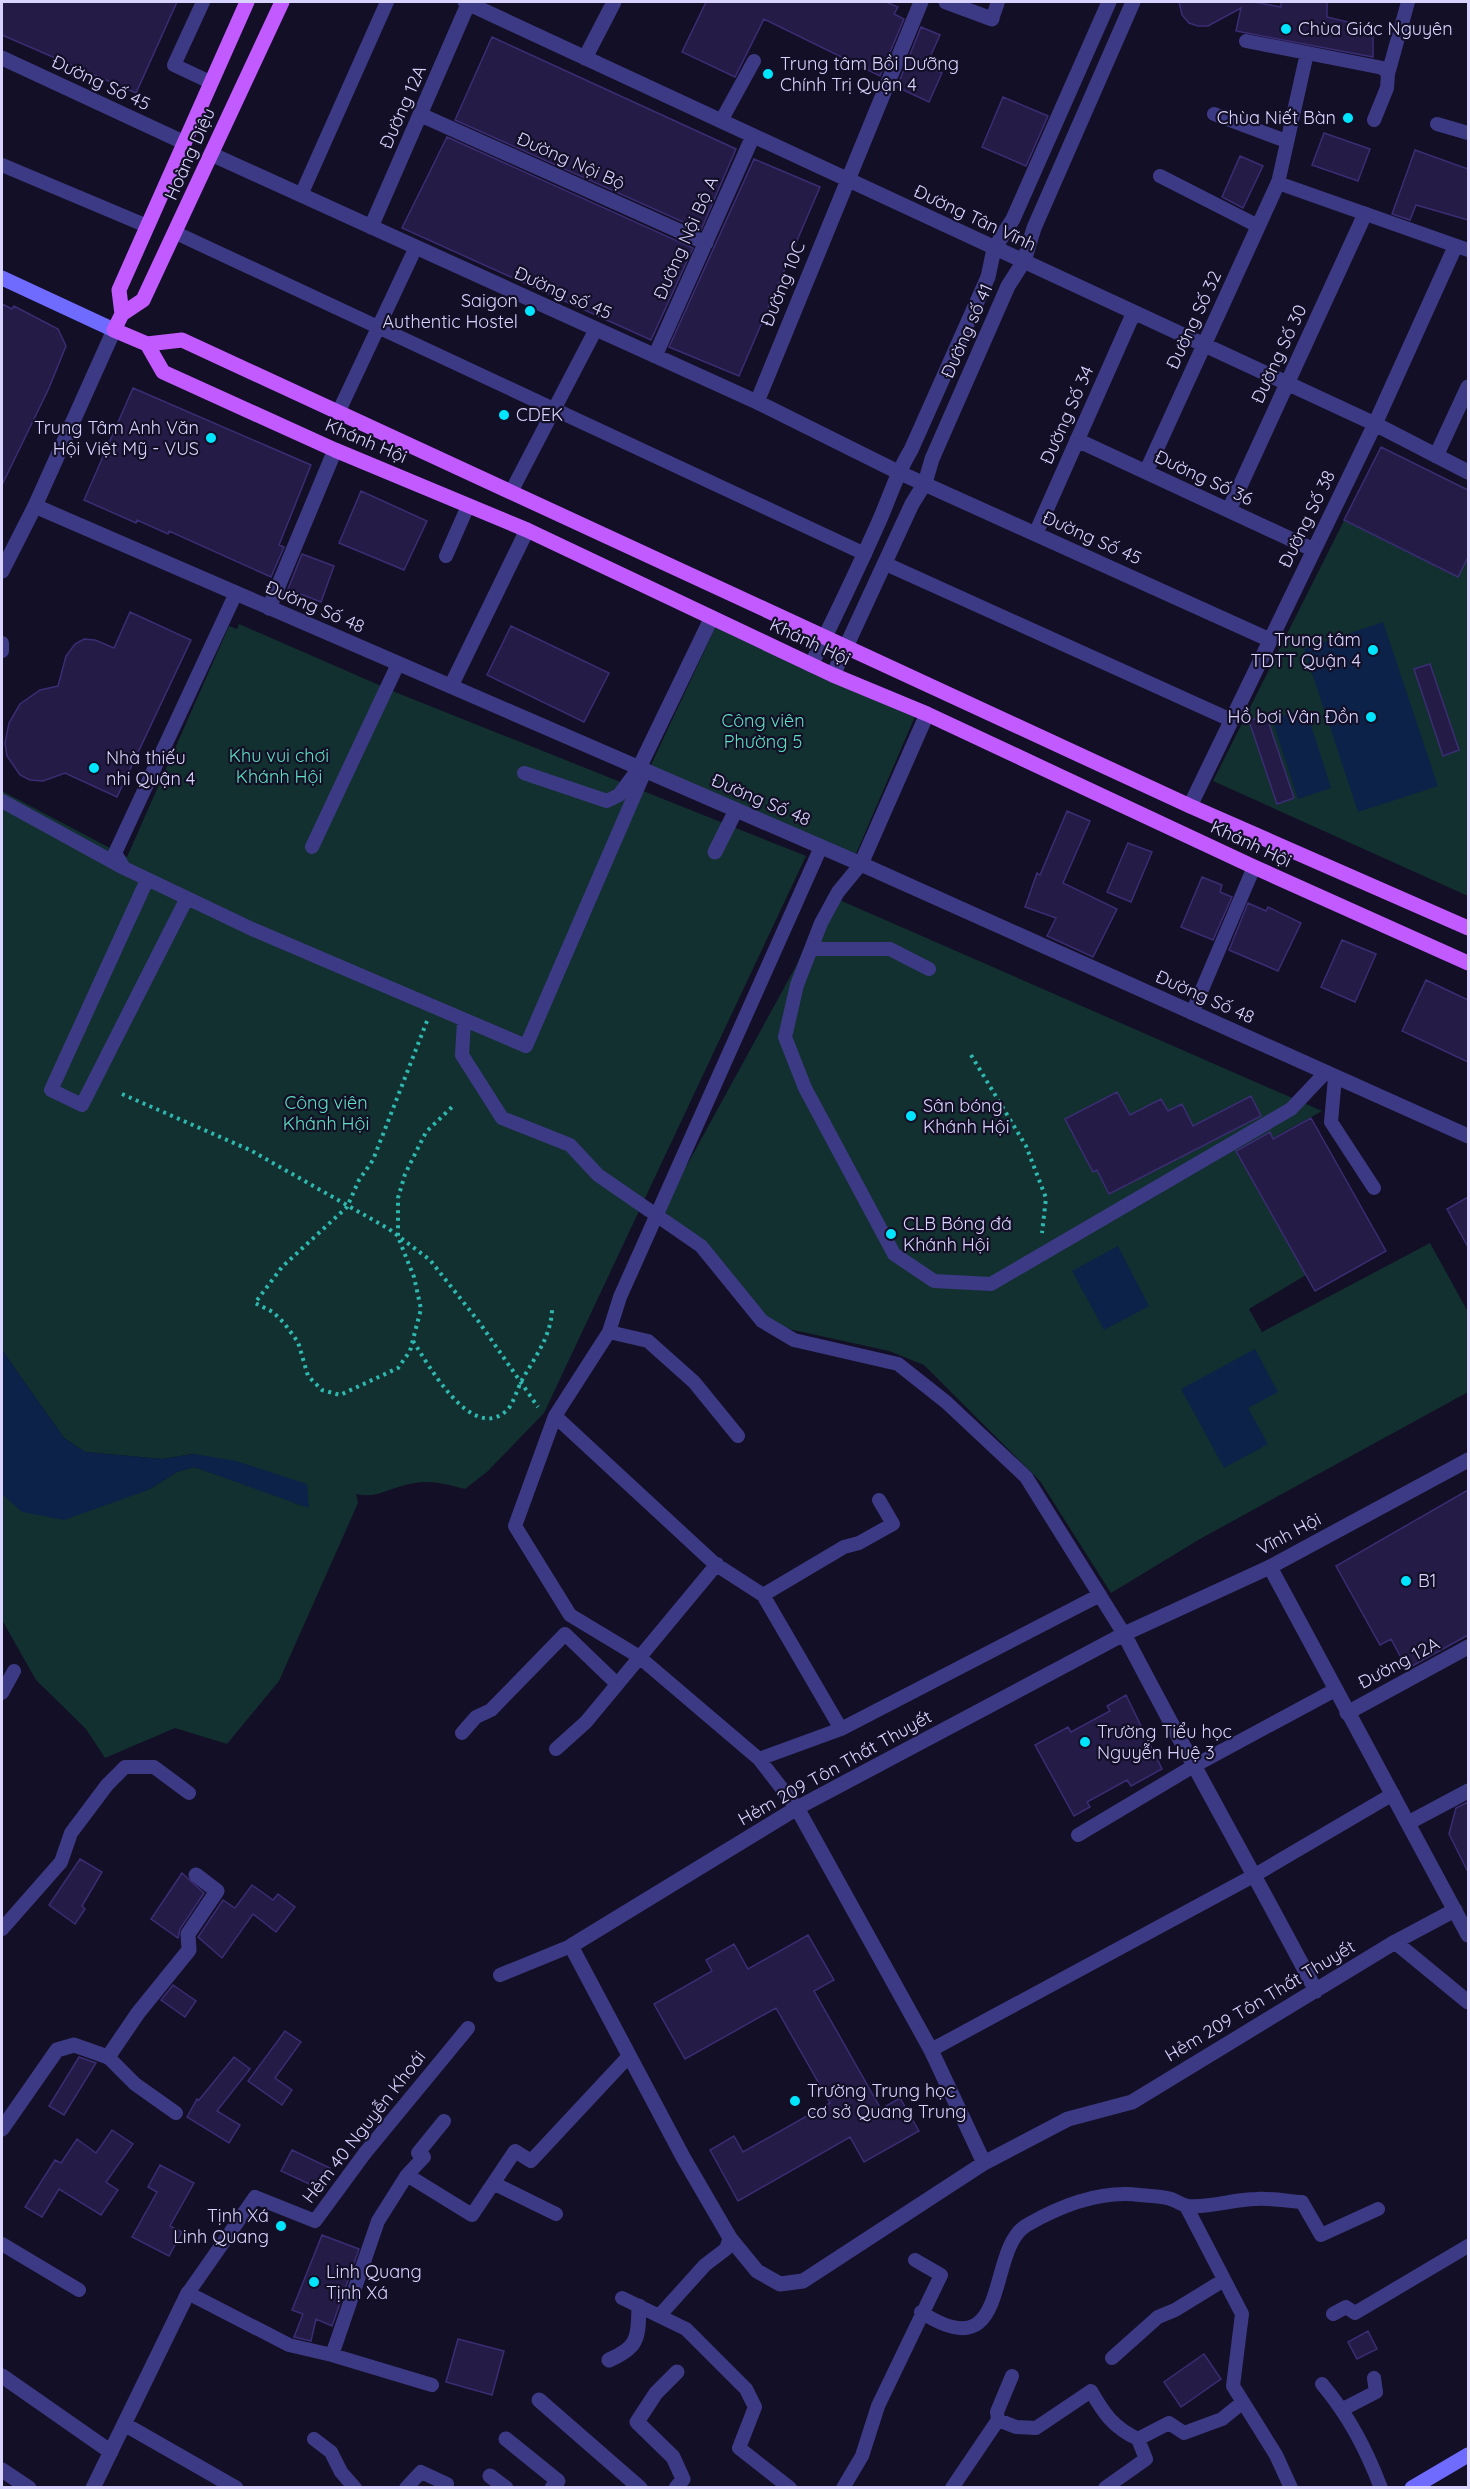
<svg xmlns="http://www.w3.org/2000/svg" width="1470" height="2489" font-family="Quicksand,sans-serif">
  <rect width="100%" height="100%" fill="#130f26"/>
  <path fill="#12302f" d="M1381,447L1468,490V896L1213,781Z
    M239,624L395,692L806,856L544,1413L488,1471L465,1489C446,1484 429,1479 409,1484C389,1488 377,1499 356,1494L358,1503L279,1681L227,1744L175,1728L105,1758L86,1729L36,1680L2,1620V1494L148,1490L177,1472L194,1467L280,1496L304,1508L207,1457L193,1454L162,1459L85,1452L64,1438L2,1350V791L127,857L229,626L237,629Z
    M716,626L916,714L856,854L650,767Z
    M828,895L1322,1111L1240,1156L1306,1275L1249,1309L1262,1332L1430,1243L1468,1312V1392L1200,1539L1111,1593L1040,1481L924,1365L889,1351L784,1328L753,1308L711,1259L663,1210L683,1172L681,1168L687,1165L796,966Z"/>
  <path fill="#0c2248" d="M1383,622L1438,786L1358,812L1304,649Z
    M1306,709L1331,788L1298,799L1272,719Z
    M1118,1246L1149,1306L1104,1330L1072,1271Z
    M1255,1349L1278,1392L1248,1408L1268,1444L1224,1468L1181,1389Z
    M2,1350L64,1438L85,1452L162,1459L194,1454L236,1461L307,1484L309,1508L194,1467L177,1472L148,1490L64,1520L22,1512L2,1494Z"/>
  <path fill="#241b47" stroke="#3b2d73" stroke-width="1.5" d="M2,2H177L136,93L2,35Z
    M706,2H886L898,7L894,14L904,19L880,76L764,19L735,77L682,52Z
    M1179,2H1254L1281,7V2H1327V17L1373,28V57L1236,31L1241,8L1208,26H1198L1189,23L1182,15Z
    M921,27L940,35L926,66L942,73L929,102L897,87Z
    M492,37L736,149L701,230L455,120Z
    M1003,97L1048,116L1026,166L982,147Z
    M1324,133L1370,149L1358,181L1312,165Z
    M447,137L693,248L651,340L402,228Z
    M1415,150L1468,169V220L1416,205L1410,220L1392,214Z
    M1240,156L1263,166L1243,208L1222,197Z
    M754,159L820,187L739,376L669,347Z
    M2,304L12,309L14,306L58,329L66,346L49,388L2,485Z
    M133,388L311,465L279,545L284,547L271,577L169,531L168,534L137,520L136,523L84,500Z
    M1381,447L1468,490V557L1458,577L1344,520Z
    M361,491L427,521L404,570L339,543Z
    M302,554L334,566L321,602L288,589Z
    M130,612L191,640L117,797L65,773L43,781L30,780L20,775L7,756L5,743L9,723L20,704L40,690L58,686L66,656L75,644L84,639L95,640L114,648Z
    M511,626L609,673L584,722L487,675Z
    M1430,664L1459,750L1443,756L1414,669Z
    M1266,715L1294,798L1277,804L1249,721Z
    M1067,811L1090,821L1063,883L1117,909L1093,957L1047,936L1056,918L1025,907L1037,873L1040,875Z
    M1128,843L1152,852L1131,902L1107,892Z
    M1202,877L1222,885L1220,892L1232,897L1213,940L1181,927Z
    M1248,903L1266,911L1268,907L1301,923L1278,971L1229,950Z
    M1342,940L1376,954L1355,1002L1321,987Z
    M1426,980L1468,1000V1062L1402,1031Z
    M1117,1092L1130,1115L1161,1099L1168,1111L1182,1104L1193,1126L1251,1096L1261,1116L1109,1194L1097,1170L1093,1172L1065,1119Z
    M1311,1118L1386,1251L1315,1291L1236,1151L1270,1132L1273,1139Z
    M1468,1197V1247L1447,1209Z
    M1468,1490V1635L1407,1669L1391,1639L1380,1645L1336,1566Z
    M1126,1695L1162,1769L1131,1786L1127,1780L1087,1802L1090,1807L1074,1816L1035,1745L1068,1727L1071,1732L1110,1711L1107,1706Z
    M1468,1802V1872L1449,1834L1456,1808Z
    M80,1859L102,1872L82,1906L85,1909L75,1924L49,1905Z
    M182,1873L204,1893L180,1929L178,1938L151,1919Z
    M252,1885L273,1900L278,1894L295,1907L276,1932L253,1914L222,1958L198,1937L223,1900L235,1908Z
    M808,1935L834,1980L814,1991L881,2109L900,2098L919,2131L864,2162L850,2137L738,2201L710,2150L734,2136L743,2152L830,2103L776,2008L685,2059L654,2004L712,1971L706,1960L734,1944L748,1969Z
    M173,1985L196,2001L185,2017L161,2000Z
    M285,2031L301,2042L275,2078L292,2090L282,2105L248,2081Z
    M79,2057L96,2063L64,2115L49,2106Z
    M234,2057L250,2069L217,2111L240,2125L229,2143L187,2117L197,2099L199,2100Z
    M112,2130L133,2144L106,2182L118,2190L101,2215L59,2189L42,2217L25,2207L55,2160L61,2163L77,2139L96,2153Z
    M292,2150L330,2168L320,2189L281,2171Z
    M160,2165L194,2183L170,2226L182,2232L169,2256L132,2237L157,2192L148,2187Z
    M322,2235L359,2249L332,2326L316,2319L311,2341L294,2337L303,2314L292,2310Z
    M1368,2331L1377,2349L1357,2359L1348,2342Z
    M458,2339L504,2351L492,2395L446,2382Z
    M1204,2354L1221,2379L1181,2407L1164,2382Z"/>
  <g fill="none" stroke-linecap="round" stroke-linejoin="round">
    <path stroke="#2fb8b0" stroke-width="4" stroke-dasharray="3 4.5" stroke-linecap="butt" d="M427,1021L373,1160L359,1180L347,1207L282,1267L255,1303L273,1312L284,1323L298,1342L308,1376L322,1390L340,1395L398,1368L410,1351L421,1309L414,1277L398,1237V1198L405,1174L426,1132L452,1107
      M971,1055L1026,1146L1046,1198L1042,1233
      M122,1094L250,1150L389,1229L430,1260L479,1322L538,1407
      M413,1341C428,1364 470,1441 505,1412C513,1406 517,1389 522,1380C535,1357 552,1335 552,1308"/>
    <path stroke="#3d3a85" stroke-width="14" d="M203,2L174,65L210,82
      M992,19L998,2
      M1246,41L1383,68L1388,74L1408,2
      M1307,53L1278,183L1468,250
      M1214,114L1286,141
      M1374,120L1387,88L1388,74
      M721,121L754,61
      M1437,124L1468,133
      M2,165L147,226
      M1160,176L1258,226
      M301,195L387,2
      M176,233L865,554
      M338,413L416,247
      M511,492L596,329
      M446,556L468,506
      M886,564L1231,720
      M2,643V651
      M524,773L607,801L619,795L639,768
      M2,801L124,868L252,929L526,1046L645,771
      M312,847L398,664
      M861,864L838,892L821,923L797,985L785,1037L805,1088L894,1254L934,1281L991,1284L1291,1109L1326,1072
      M124,868L115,853L236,593
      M147,880L51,1090L82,1105L187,898
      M811,949H890L929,969
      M1192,1013L1254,867
      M464,1021L462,1055L502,1118L570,1145L598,1175L701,1246L762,1321L794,1340L898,1364L946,1402L1026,1477L1124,1634
      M1335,1077L1331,1122L1374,1188
      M609,1332L648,1341L694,1382L738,1436
      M555,1416L715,1564L763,1595L841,1729
      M763,1595L844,1547L859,1543L893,1524L879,1500
      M2,1693L14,1671
      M462,1733L476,1717L491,1710L565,1634L617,1684
      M556,1749L586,1722L717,1564
      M759,1759L841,1729L1100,1595
      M797,1808L759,1759L638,1656L570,1615L515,1526L555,1416L609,1332L620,1297L821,847
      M1078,1835L1192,1767L1335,1690
      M2,1929L61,1862L71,1833L107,1785L125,1767H154L189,1793
      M500,1975L571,1946
      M931,2050L1255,1875L1393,1794
      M108,2057L135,2084L176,2113
      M407,2175L424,2157L418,2153L444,2121
      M495,2184L556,2214
      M1186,2206L1242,2314L1233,2386L1276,2455L1291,2488
      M2,2244L79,2290
      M622,2298L686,2329L746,2389L755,2407L739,2448L790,2488
      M921,2312C1013,2372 985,2249 1027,2225C1060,2206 1101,2190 1140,2195C1150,2196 1162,2196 1171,2199C1177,2201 1182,2205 1188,2206C1212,2208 1233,2199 1256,2199C1271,2198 1287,2201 1302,2202L1321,2235L1378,2209
      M1333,2314L1346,2307L1355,2313L1468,2246
      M659,2316L705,2265L726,2249L730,2238
      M332,2355L378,2221L407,2175L472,2215L515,2151L531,2161L629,2056
      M1112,2358L1158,2317L1175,2310L1224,2280
      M1012,2376L997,2412L998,2420L1016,2427L1036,2428L1091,2391C1104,2414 1114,2428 1138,2439
      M1322,2384C1349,2416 1366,2449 1381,2488
      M432,2385L332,2355L289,2345L188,2293L255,2197L315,2221L365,2153L468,2028
      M1343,2409L1376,2392L1374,2378
      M314,2439L331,2452L341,2472L355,2488
      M406,2488L421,2472L447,2484
      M843,2488L862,2456L878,2406L941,2275L915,2260
      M952,2488L998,2420
      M1105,2488L1146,2459L1138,2439L1169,2423L1184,2433L1222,2419L1243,2402"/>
    <path stroke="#3d3a85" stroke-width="15" d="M715,852L736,810"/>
    <path stroke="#3d3a85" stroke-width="15" d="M465,2L1375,424L1468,472
      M946,2L992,19
      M2,58L183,142
      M585,58L614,2
      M421,115L706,243
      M211,154L757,402L898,472L1270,640
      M371,227L469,2
      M655,356L753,136
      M757,402L921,2
      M1077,440L1314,550
      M1436,456L1468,387
      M1146,472L1278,183
      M1229,510L1365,214
      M1036,533L1134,312
      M2,571L35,506
      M269,608L335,450
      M451,686L527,530
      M639,768L711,619
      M1190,806L1375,424L1455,247
      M861,864L927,714
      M1270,1567L1124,1634L797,1808L571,1946L683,2157L730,2238L757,2271L780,2284L803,2281L984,2163L1068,2119L1132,2102L1395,1942L1455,1910
      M1124,1634C1186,1754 1253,1871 1316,1991
      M1347,1713L1468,1647
      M797,1808L931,2050L984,2163
      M1408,1823L1468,1791
      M1395,1942L1468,2002
      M2,2129L57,2050L74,2045L108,2057L138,2013L189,1950L188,1934L217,1891L196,1875
      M609,2360C639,2347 638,2338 639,2306
      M2,2376L111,2452
      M539,2400L640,2488
      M124,2424L236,2488
      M506,2439L558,2481L552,2488
      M2,2470L29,2488
      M490,2476L506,2488
      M93,2488L188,2293
      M676,2488L683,2479L673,2457L637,2422L656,2393L677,2372"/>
    <path stroke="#3d3a85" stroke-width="15" d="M114,330L35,506L861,864L1468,1136
      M811,665C834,619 856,573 877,526C889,500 896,474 911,450L988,277L994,249L1013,219L1109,2
      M833,675L912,504L925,483L932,459L1008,286L1024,261L1034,228L1133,2
      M1468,1460L1270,1567L1468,1935"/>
    <path stroke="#6f6bff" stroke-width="15" d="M2,278L114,330
      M1412,2488L1468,2455"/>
    <path stroke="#c25bff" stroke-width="15" d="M282,2L143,300L122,314L114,330L147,344L182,340L1190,806L1468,928
      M122,314L119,290L247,2
      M147,344L163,372L335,450L527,530L833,675L927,714L1254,867L1468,963"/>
  </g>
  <g fill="#00e5ff" stroke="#130f26" stroke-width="2">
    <circle cx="1286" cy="29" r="6"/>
    <circle cx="768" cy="74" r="6"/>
    <circle cx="1348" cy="118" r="6"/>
    <circle cx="530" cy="311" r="6"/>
    <circle cx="504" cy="415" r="6"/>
    <circle cx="211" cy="438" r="6"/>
    <circle cx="1373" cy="650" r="6"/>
    <circle cx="1371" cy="717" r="6"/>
    <circle cx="94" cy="768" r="6"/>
    <circle cx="911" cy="1116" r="6"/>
    <circle cx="891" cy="1234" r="6"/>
    <circle cx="1406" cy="1581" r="6"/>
    <circle cx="1085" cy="1742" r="6"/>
    <circle cx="795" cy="2101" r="6"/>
    <circle cx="281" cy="2226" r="6"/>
    <circle cx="314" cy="2282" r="6"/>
  </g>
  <g text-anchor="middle" stroke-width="4.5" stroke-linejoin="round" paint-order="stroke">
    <g font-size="18" fill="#d9d4ff" stroke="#130f26" text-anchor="start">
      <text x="1298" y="35">Chùa Giác Nguyên</text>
      <text x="780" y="70">Trung tâm Bồi Dưỡng<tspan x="780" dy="21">Chính Trị Quận 4</tspan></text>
      <text x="1336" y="124" text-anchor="end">Chùa Niết Bàn</text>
      <text x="518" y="307" text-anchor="end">Saigon<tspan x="518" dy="21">Authentic Hostel</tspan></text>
      <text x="516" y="421">CDEK</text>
      <text x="199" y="434" text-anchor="end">Trung Tâm Anh Văn<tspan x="199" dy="21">Hội Việt Mỹ - VUS</tspan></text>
      <text x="1361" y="646" text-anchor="end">Trung tâm<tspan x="1361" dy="21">TDTT Quận 4</tspan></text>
      <text x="1359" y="723" text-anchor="end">Hồ bơi Vân Đồn</text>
      <text x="106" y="764">Nhà thiếu<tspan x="106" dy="21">nhi Quận 4</tspan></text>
      <text x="923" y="1112">Sân bóng<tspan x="923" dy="21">Khánh Hội</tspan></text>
      <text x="903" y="1230">CLB Bóng đá<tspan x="903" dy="21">Khánh Hội</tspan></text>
      <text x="1418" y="1587">B1</text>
      <text x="1097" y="1738">Trường Tiểu học<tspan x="1097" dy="21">Nguyễn Huệ 3</tspan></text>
      <text x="807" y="2097">Trường Trung học<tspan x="807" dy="21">cơ sở Quang Trung</tspan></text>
      <text x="269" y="2222" text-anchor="end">Tịnh Xá<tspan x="269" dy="21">Linh Quang</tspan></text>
      <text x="326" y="2278">Linh Quang<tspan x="326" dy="21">Tịnh Xá</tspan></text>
    </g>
    <g font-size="18" fill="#d9d4ff" stroke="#130f26">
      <text transform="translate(101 83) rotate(25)" y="6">Đường Số 45</text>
      <text transform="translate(403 107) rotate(-66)" y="6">Đường 12A</text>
      <text transform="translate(190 154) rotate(-66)" y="6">Hoàng Diệu</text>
      <text transform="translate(571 161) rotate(24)" y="6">Đường Nội Bộ</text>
      <text transform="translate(975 218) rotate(25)" y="6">Đường Tân Vĩnh</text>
      <text transform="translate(686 238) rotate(-66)" y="6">Đường Nội Bộ A</text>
      <text transform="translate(783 284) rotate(-68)" y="6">Đường 10C</text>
      <text transform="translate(563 293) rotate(24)" y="6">Đường số 45</text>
      <text transform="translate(1194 320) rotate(-65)" y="6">Đường Số 32</text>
      <text transform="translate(967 331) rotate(-66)" y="6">Đường số 41</text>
      <text transform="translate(1279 354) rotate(-65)" y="6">Đường Số 30</text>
      <text transform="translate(1067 415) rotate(-66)" y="6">Đường Số 34</text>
      <text transform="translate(366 441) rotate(23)" y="6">Khánh Hội</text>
      <text transform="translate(1204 478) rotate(25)" y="6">Đường Số 36</text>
      <text transform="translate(1307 519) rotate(-64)" y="6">Đường Số 38</text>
      <text transform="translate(1092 538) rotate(24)" y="6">Đường Số 45</text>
      <text transform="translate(315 607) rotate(23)" y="6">Đường Số 48</text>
      <text transform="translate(810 642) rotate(25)" y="6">Khánh Hội</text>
      <text transform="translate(761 800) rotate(23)" y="6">Đường Số 48</text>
      <text transform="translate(1251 844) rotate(25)" y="6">Khánh Hội</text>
      <text transform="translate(1205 997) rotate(24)" y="6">Đường Số 48</text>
      <text transform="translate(1289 1534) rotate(-28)" y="6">Vĩnh Hội</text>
      <text transform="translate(1399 1663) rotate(-28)" y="6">Đường 12A</text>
      <text transform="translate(835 1768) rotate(-29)" y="6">Hẻm 209 Tôn Thất Thuyết</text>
      <text transform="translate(1260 2001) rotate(-31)" y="6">Hẻm 209 Tôn Thất Thuyết</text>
      <text transform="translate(364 2127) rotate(-52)" y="6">Hẻm 40 Nguyễn Khoái</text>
    </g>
    <g font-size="18" fill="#5fe0c0" stroke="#130f26">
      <text x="763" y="727">Công viên<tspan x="763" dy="21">Phường 5</tspan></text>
      <text x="279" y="762">Khu vui chơi<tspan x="279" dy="21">Khánh Hội</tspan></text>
      <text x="326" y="1109">Công viên<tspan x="326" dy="21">Khánh Hội</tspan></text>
    </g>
  </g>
  <rect width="1470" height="2489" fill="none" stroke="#d9d4ff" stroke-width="6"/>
</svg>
